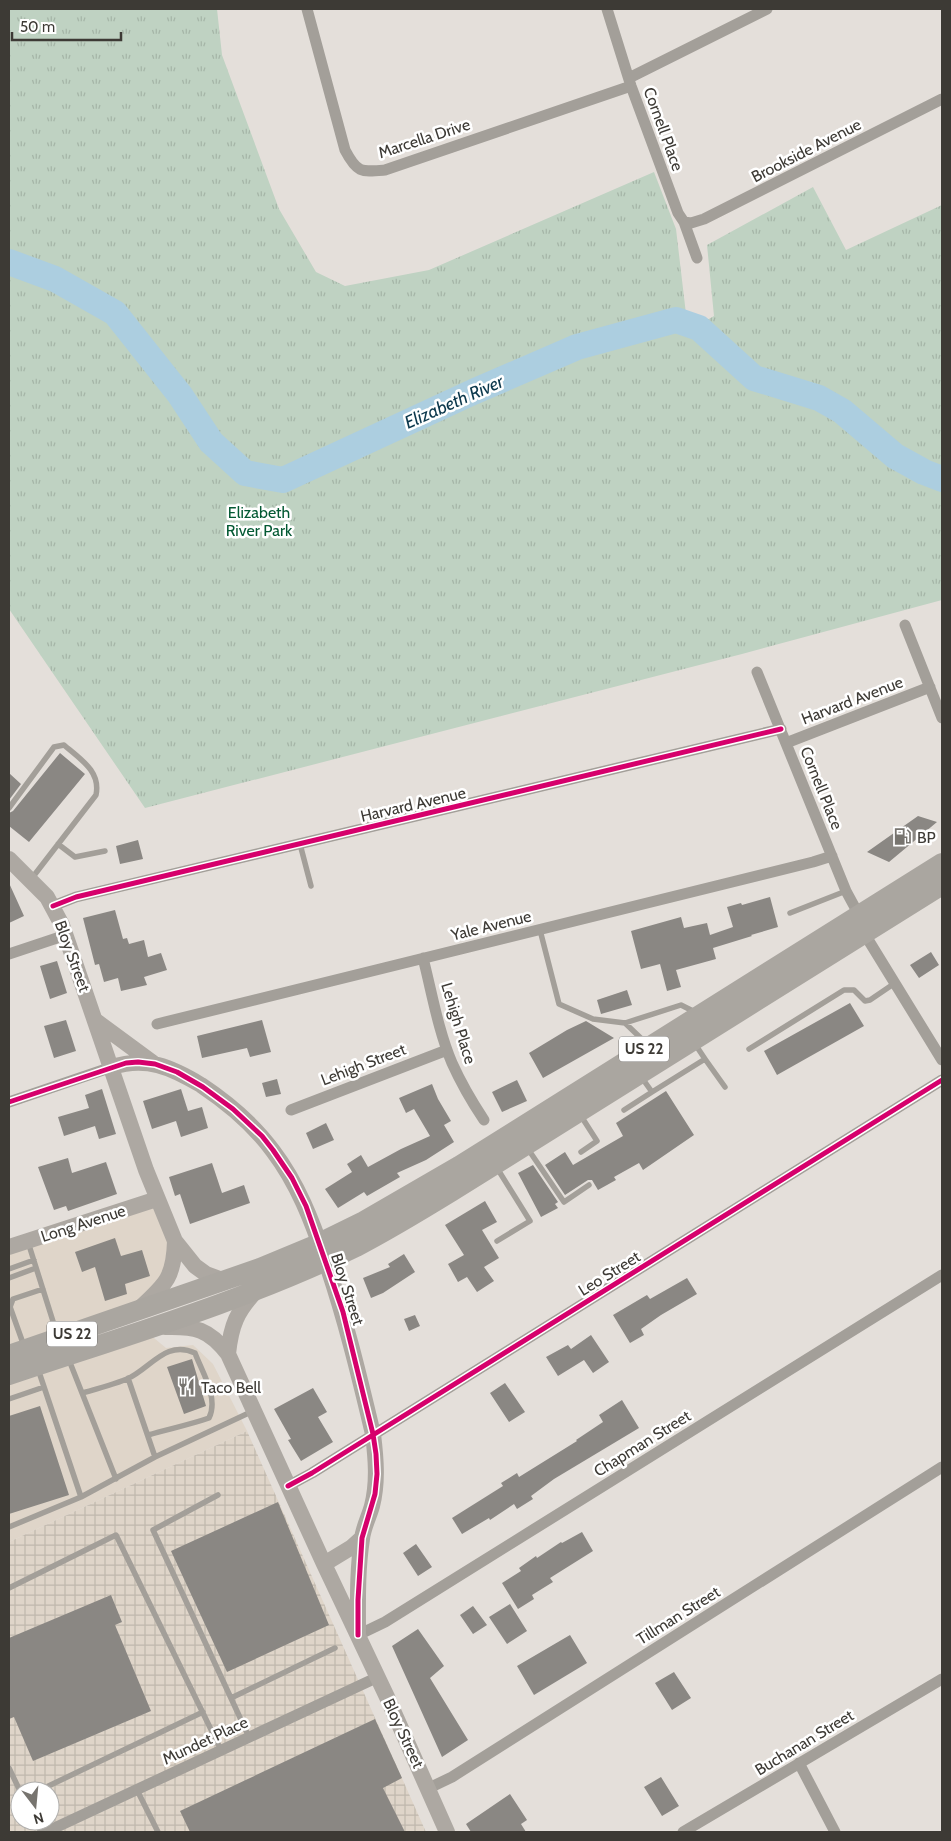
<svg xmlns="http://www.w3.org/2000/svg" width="951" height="1841" font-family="Cabin,sans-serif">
  <defs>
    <pattern id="industrial-grid" width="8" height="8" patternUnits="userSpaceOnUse" patternTransform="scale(1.25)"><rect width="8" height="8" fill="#dfd5c9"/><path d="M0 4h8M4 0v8" fill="none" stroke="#c0b8ad"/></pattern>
    <pattern id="park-tufts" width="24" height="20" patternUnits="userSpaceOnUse" patternTransform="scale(1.25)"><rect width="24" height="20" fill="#bfd2c2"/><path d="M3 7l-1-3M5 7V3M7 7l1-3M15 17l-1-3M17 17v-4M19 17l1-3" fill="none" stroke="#a5b5a7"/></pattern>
  </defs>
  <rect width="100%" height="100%" fill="#e4dfda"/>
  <path fill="#dfd5c9" d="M157,1199L175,1241L159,1291L9,1355V1249Z
    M143,1329L166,1348L193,1345L213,1364L247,1431L9,1542V1375Z"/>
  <path fill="url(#industrial-grid)" fill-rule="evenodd" d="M247,1431L426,1832H9V1542ZM20,1791H50V1821H20Z"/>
  <path fill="url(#park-tufts)" d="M9,9H217L222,55L279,209L316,272L345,286L429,270L654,172L676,229L688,331L714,316L707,245L813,187L846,250L942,205V600L742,654L145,808L9,609Z"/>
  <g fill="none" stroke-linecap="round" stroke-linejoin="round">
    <path stroke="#accee0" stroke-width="26" d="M9,262L55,279L115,313L180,395L211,442L245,473L283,480L473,392L577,347L676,320L699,328L754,378L819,398L842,411L895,456L924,472L942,479"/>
  </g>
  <path fill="#8a8783" d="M60,753L85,774L29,842L9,826V813L13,811Z
    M9,773L21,784L9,800Z
    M918,816L937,822L889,862L867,852Z
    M138,840L143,859L120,864L116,846Z
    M9,883L24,916L9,923Z
    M770,897L778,927L751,935L752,936L713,948L716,959L676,970L681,987L667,991L660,964L641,969L631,931L681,917L684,928L707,923L710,935L733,927L727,907L741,903L742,905Z
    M115,910L123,939L127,938L129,944L144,940L148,957L161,953L167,970L144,977L147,985L121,991L118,978L104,982L99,964L95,965L83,918Z
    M931,952L939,965L919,978L910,965Z
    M57,961L67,993L50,999L40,966Z
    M627,990L632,1005L601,1014L597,1000Z
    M850,1003L864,1026L777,1075L764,1051Z
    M66,1020L76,1051L54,1058L44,1026Z
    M262,1020L271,1052L250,1057L247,1048L202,1058L197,1036Z
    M586,1021L614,1038L543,1078L529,1053L567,1030Z
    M277,1079L281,1094L266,1097L262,1083Z
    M517,1080L527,1101L502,1112L492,1092Z
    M432,1084L438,1099L451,1121L444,1125L454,1142L426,1160L397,1173L400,1177L367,1196L364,1192L338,1208L325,1189L352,1172L347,1164L361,1155L368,1167L401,1149L430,1136L414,1109L406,1113L399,1098Z
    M102,1089L116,1134L99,1139L95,1126L64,1136L58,1117L89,1108L85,1095Z
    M181,1089L188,1111L202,1107L208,1128L181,1137L176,1121L152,1129L143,1101Z
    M666,1091L694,1135L643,1170L639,1163L614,1177L616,1180L598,1190L592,1180H588L565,1195L545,1165L565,1152L573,1165L623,1136L616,1123Z
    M326,1123L334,1140L313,1149L306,1133Z
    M68,1158L72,1173L106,1162L117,1194L68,1211L66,1206L54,1210L38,1167Z
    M212,1163L222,1193L244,1185L250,1203L190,1224L180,1194L175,1196L169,1177Z
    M533,1165L558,1202L555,1204L558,1208L541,1217L518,1173Z
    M485,1201L497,1222L482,1230L499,1258L484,1267L494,1281L477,1292L467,1277L458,1282L448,1264L464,1255L445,1225Z
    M115,1238L121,1256L142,1250L150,1276L125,1284L127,1294L105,1301L95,1267L82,1272L75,1252Z
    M404,1254L415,1272L383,1293L371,1298L363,1278L390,1267L388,1264Z
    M687,1278L697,1294L661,1315L641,1329L644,1335L630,1343L613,1315L647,1295L650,1299Z
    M415,1315L420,1326L409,1331L404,1319Z
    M591,1335L609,1362L593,1373L584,1360L558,1376L546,1357L568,1345L571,1349Z
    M192,1359L206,1406L184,1414L167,1367Z
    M505,1383L525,1412L509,1422L490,1393Z
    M313,1388L327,1412L318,1417L333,1442L301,1461L288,1440L291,1439L274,1409Z
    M622,1400L639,1428L554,1479L531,1496L533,1499L517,1509L514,1504L490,1520L489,1518L462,1534L452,1518L503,1486L501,1483L517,1473L519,1477L577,1441L576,1440L603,1422L599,1415Z
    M40,1406L69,1495L9,1514V1416Z
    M278,1502L329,1625L227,1672L171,1551Z
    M582,1532L593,1551L550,1578L553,1582L532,1595L534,1599L518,1609L502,1583L521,1571L519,1568L536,1556L537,1558L561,1542L562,1543Z
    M416,1544L432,1567L418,1576L403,1553Z
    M111,1595L122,1622L115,1625L151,1711L33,1761L14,1717L9,1719V1638Z
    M510,1604L527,1631L507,1644L489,1617Z
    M473,1606L487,1625L473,1634L460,1615Z
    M418,1629L444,1666L430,1678L468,1740L442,1757L392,1646Z
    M570,1635L587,1663L534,1695L517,1666Z
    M674,1672L691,1698L672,1710L655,1683Z
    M375,1719L402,1778L383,1788L405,1832H190L180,1811Z
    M661,1777L679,1806L662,1816L644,1787Z
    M510,1794L527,1820L521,1824L526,1832H471L466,1824Z"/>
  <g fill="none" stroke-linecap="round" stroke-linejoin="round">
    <path stroke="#a39f99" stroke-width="5.5" d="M9,808L54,747L64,745C80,759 101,771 96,795L32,878
      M58,844L75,857L105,851
      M300,844L311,886
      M790,913L846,891
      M540,930L559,1004L593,1019L625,1023L681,1005L695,1012
      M625,1023L647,1044
      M695,1044L705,1059
      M749,1049L844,990H854L865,1001L870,1000L895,983
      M642,1078L652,1092L705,1059L725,1087
      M624,1110L652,1092
      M528,1149L564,1202L589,1185
      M581,1152L597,1141L581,1116
      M497,1168L530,1221L497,1241
      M28,1242L57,1334
      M9,1269L34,1260
      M9,1278L36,1268
      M9,1304L24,1346
      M10,1307L13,1299L43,1289
      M69,1360L116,1479
      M38,1369L81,1497L155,1457L253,1411
      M128,1378L155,1457
      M82,1393C97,1389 112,1385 127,1379C150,1369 166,1339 195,1353C202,1372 219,1398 209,1418C189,1425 168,1429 148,1435
      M9,1399L44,1387
      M218,1495L153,1530L249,1737
      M9,1527L81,1497
      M9,1588L116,1535L221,1750
      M231,1698L335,1648
      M9,1768L20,1791
      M137,1790L158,1832
      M38,1791L203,1712
      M35,1821L41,1832"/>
    <path stroke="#a39f99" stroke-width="11" d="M307,9L345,150C357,173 361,172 385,170L631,86
      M607,9L631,86L678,213L684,222L697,258
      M629,78L767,9
      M684,222L691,223L704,219L942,99
      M905,625L942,718
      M757,672L846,891L859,915
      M786,743L930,687
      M53,906L76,897L781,729
      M864,933L942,1060
      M9,954L66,935
      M423,958C432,993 438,1030 452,1063C461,1083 472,1102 484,1120
      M157,1024L813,862L832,856
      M9,1102L112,1067
      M291,1110L447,1050
      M288,1486L312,1473L942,1080
      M358,1635L385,1622L942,1275
      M799,1763L835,1832
      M429,1788L452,1777L942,1467
      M46,1832L378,1677
      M683,1832L942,1679"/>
    <path stroke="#ada8a2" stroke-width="16" d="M9,859L47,897L62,925L146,1170L175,1241L195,1266L206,1274L225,1281
      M96,1021L153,1063
      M112,1067C146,1056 171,1067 201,1085C228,1103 254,1125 273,1151C298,1184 312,1221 325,1259C345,1317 359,1375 373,1434C376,1459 378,1482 372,1506C369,1517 363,1528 362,1539C357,1571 358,1603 358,1635
      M9,1247L157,1199
      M141,1307C166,1284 174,1277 175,1241
      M165,1327C195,1326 209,1329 228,1354L324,1564L387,1697L447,1832
      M228,1354C231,1325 237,1311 257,1290
      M324,1564L352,1547L362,1538"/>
    <path stroke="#aaa6a0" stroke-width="20" d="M9,1355L260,1268L313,1246L364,1221L459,1166L942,863
      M9,1375C125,1336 245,1301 356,1247C389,1230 420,1211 451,1192L942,885"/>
    <defs>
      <path id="cycleway" d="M53,906L76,897L781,729
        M9,1102L126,1063L138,1062L155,1064L177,1072L203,1087L233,1109L262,1136L273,1150L292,1178L306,1206L343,1312L373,1434L376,1454L377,1474L375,1494L362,1538L358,1600V1635
        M288,1486L312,1473L942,1080"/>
    </defs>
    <use href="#cycleway" stroke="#fff" stroke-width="8"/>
    <use href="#cycleway" stroke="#d6006c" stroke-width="5"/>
  </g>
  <defs>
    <symbol id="fuel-bare" viewBox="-9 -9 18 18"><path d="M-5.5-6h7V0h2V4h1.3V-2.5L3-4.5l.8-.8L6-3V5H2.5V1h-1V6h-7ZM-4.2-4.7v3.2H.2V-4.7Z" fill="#77746f" stroke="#fff" stroke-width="2.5" paint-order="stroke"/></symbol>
    <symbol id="restaurant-bare" viewBox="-9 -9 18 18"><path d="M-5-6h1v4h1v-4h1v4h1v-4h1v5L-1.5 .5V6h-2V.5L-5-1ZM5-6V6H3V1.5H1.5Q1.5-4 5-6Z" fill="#77746f" stroke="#fff" stroke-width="2.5" paint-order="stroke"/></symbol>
  </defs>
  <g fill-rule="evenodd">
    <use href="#fuel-bare" x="890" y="824" width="25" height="25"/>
    <use href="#restaurant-bare" x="174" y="1374" width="25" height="25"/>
  </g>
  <g text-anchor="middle" stroke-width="5" stroke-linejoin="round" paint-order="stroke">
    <g fill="#fff" stroke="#777572" stroke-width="1">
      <rect x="619" y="1036.5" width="50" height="25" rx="4"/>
      <rect x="47" y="1321.5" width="50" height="25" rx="4"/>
    </g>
    <g font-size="15" font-weight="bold" fill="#3d3a35">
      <text x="644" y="1054">US 22</text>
      <text x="72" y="1339">US 22</text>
    </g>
    <g font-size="16" fill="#3d3a35" stroke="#fff">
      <text transform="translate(664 129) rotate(70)" y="6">Cornell Place</text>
      <text transform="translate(424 138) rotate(-18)" y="6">Marcella Drive</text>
      <text transform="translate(806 150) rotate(-27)" y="6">Brookside Avenue</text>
      <text transform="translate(852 700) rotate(-21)" y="6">Harvard Avenue</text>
      <text transform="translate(822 788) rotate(68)" y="6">Cornell Place</text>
      <text transform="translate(413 804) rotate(-13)" y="6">Harvard Avenue</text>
      <text transform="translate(491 925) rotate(-14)" y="6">Yale Avenue</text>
      <text transform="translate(73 956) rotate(70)" y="6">Bloy Street</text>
      <text transform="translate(459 1023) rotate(73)" y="6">Lehigh Place</text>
      <text transform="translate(363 1064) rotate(-21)" y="6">Lehigh Street</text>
      <text transform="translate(83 1223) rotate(-18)" y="6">Long Avenue</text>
      <text transform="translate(609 1273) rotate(-32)" y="6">Leo Street</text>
      <text transform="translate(348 1289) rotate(72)" y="6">Bloy Street</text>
      <text transform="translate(642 1443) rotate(-32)" y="6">Chapman Street</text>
      <text transform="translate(678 1615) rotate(-32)" y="6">Tillman Street</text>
      <text transform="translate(404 1733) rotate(65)" y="6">Bloy Street</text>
      <text transform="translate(205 1740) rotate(-25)" y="6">Mundet Place</text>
      <text transform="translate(804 1742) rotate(-31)" y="6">Buchanan Street</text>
    </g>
    <g font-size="16" fill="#035933" stroke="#fff">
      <text x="259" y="518">Elizabeth<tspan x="259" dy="18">River Park</tspan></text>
    </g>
    <g font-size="16" fill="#3d3a35" stroke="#fff" text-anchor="start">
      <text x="917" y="843">BP</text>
      <text x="201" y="1393">Taco Bell</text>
    </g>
    <g font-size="18" font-style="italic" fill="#0c384c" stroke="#fff">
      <text transform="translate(454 402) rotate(-24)" y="6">Elizabeth River</text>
    </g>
  </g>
  <rect width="951" height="1841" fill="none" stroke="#3d3a35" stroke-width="20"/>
  <g transform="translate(35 1806) rotate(164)"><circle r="24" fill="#ffffff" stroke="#b1b0ae"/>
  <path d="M0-4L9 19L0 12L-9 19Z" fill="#77746f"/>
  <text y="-8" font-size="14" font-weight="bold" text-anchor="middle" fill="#3d3a35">N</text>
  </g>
  <path d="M12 32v8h109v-8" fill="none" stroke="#3d3a35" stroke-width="2.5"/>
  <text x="20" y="32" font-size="15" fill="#3d3a35" stroke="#ffffff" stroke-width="4" paint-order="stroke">50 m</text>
</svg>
